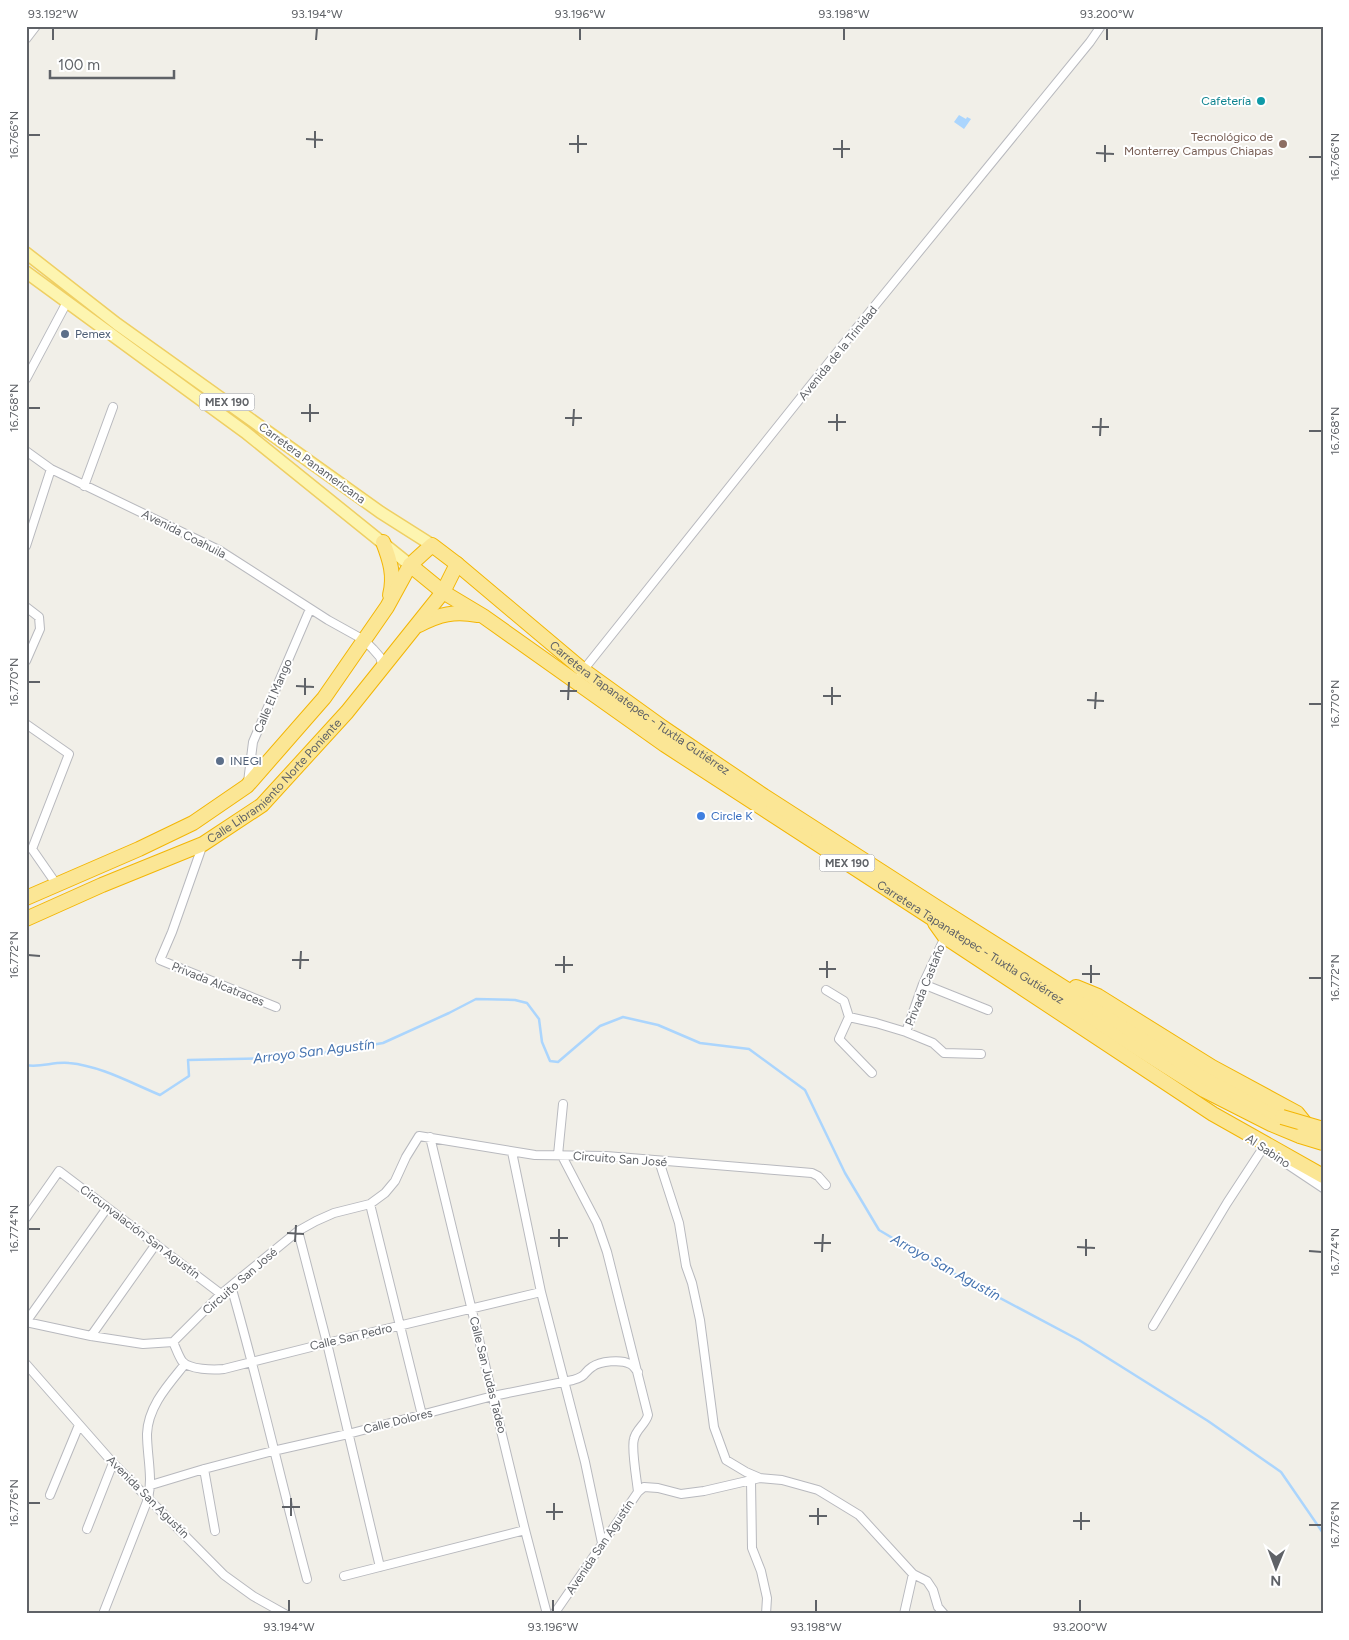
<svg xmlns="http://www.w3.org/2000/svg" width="1349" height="1640" font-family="Figtree,sans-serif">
  <rect width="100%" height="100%" fill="#f1efe8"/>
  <path fill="#abd5fd" d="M959,115L966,119L967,117L971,119L964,129L954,122Z"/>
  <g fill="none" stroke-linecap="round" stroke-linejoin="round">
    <path stroke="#abd5fd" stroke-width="2.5" d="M26,1065C40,1068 55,1061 69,1063C101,1066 131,1083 160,1095L189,1076L188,1060L273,1058L331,1052L383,1043L449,1013L476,999L515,1000L527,1003L539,1019L542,1042L550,1061L558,1062L600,1026L623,1017L658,1025L700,1043L749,1049L805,1090L845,1173L879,1230L938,1265L1079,1340L1208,1421L1281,1472L1323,1533"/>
    <defs>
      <path id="street" d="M26,39L36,26
        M26,379L67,302
        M26,451L51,469L219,550L328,620L364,640L373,649L380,657L383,667
        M84,486L113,407
        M26,546L51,469
        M26,607L39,617L40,629L26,661
        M581,673L846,341L1090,42L1101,26
        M26,724L69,754L32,849L57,885
        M248,782L253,742L310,609
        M203,844L172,932L160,960L276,1007
        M923,984L988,1010
        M826,990L844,1001L849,1017L876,1023L906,1032L933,1043L944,1053L981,1054
        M849,1017L839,1039L872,1073
        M906,1032L923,984L945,937
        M430,1137L525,1530L547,1614
        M512,1152L541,1292L585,1462L602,1543
        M558,1155L563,1104
        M562,1156L597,1223L607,1252L648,1415C646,1424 636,1429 634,1439C631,1448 637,1481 638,1492
        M1275,1156L1323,1188
        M659,1161L679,1223L686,1266L692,1283L700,1320L714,1427L726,1460L746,1472L760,1478
        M370,1204L422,1415
        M26,1218L59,1171L221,1294
        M298,1231L327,1343L380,1567
        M231,1286C259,1383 281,1482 307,1579
        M26,1322L91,1336L143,1344L173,1342L221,1294L298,1231L316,1221L334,1213L370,1204L385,1193L395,1181L406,1157L419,1136L535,1155L606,1156L812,1173L818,1176L826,1185
        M26,1322L107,1208
        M1153,1326L1227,1203L1263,1148
        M91,1336L156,1244
        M173,1342C176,1348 178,1355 182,1361C189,1370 214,1370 224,1369L327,1343L541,1292
        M26,1364L113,1463L224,1575L253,1596L285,1614
        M204,1469L215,1531
        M751,1480L752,1548L761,1571L767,1598L766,1614
        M151,1485L204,1469L273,1451L348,1434L493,1396L573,1380C587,1376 583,1373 592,1367C600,1361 621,1359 630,1364C633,1365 636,1370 638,1372
        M50,1495L79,1425
        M87,1529L113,1463
        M344,1576L525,1530
        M103,1614L148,1499C153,1477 147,1456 147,1434C148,1406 169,1384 185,1364
        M554,1614L638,1492L644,1487L658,1488L681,1494L704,1491L760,1478L782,1480L818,1490L859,1515L913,1574L927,1581L933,1590L938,1607L944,1614
        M904,1614L913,1574"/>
      <path id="primary" d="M26,253L117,324L380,512L432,545
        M26,272L245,432L410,565"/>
      <g id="highway">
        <path d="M383,542C390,560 395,576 390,595"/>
        <path id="s1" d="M410,565L443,592L483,616L665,745L930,917L1204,1090L1271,1124L1300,1136"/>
        <path d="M419,625C440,614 454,611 478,615"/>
        <path id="s2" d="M26,898L139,849L193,823L247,786L324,698L387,607L410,565L432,545L457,564L583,670L662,727L764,796L938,908L1207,1078L1282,1117"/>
        <path id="s3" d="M26,919L102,885L203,844L262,805L347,712L443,592L457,564"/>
        <path d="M935,923L945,937L1213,1114L1323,1176"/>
        <path d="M1076,987L1098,996L1212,1067L1297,1113L1309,1128"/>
      </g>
    </defs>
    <use href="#street" stroke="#b8b9be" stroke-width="10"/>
    <use href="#primary" stroke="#efcf63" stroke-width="14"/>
    <use href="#highway" stroke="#f3b605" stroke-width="16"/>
    <use href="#street" stroke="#fff" stroke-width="8"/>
    <use href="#primary" stroke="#fdf5b0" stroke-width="11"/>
    <use href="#highway" stroke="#fbe695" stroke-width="14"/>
    <defs>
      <path id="highway-bridge" d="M1282,1117L1323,1129
        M1300,1136L1323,1143"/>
    </defs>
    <use href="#highway-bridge" stroke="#f3b605" stroke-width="16" stroke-linecap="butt"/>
    <use href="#highway-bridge" stroke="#fbe695" stroke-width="14"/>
  </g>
  <path fill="none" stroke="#5f6267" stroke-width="2" d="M53,40V28M316,40L317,28M580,40V28M844,40V28M1107,40V28M28,135H40M306,139L323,140M569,144H587M315,148V131M833,149H850M578,153V135M1096,153L1114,154M1309,157H1322M842,158V140M1105,162V145M28,408H40M301,413H319M565,418H582M310,422V404M828,422H846M573,426L574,409M1092,427H1109M837,431V414M1309,431H1322M1100,436L1101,418M28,682H40M296,686L314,687M560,691H577M305,695V678M823,696H841M568,700L569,682M1087,700L1104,701M1309,704H1322M832,705V687M1095,709L1096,692M28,955L40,956M292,960H309M555,965H573M300,969L301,951M819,969H836M564,973V956M1082,974H1100M827,978V961M1309,978H1322M1091,983V965M28,1229H40M287,1233L304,1234M550,1238H568M295,1242L296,1225M814,1243H831M559,1247V1229M1077,1247L1095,1248M1309,1251L1322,1252M822,1252L823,1234M1086,1256V1239M28,1503H40M282,1507H300M546,1512H563M291,1516V1498M809,1516H827M554,1520V1503M1073,1521H1090M818,1525V1508M1309,1525H1322M1081,1530V1512M289,1612V1600M553,1612V1600M816,1612V1600M1080,1612V1600"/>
  <circle fill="#0f9aa8" stroke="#fff" stroke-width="2" cx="1261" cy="101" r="5"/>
  <circle fill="#8d6e63" stroke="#fff" stroke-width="2" cx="1283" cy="144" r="5"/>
  <g fill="#5c6f8a" stroke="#fff" stroke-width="2">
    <circle cx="65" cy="334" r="5"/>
    <circle cx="220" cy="761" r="5"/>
  </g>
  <circle fill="#3f7fe0" stroke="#fff" stroke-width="2" cx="701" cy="816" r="5"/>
  <g text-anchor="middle" stroke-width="4" stroke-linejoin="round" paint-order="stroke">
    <g fill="#fff" stroke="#8f9195" stroke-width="1">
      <rect x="199.5" y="393.5" width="55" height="17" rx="4"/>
      <rect x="819.5" y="854.5" width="55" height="17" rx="4"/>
    </g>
    <g font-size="11" font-weight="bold" fill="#5f6267">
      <text x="227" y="406">MEX 190</text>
      <text x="847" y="867">MEX 190</text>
    </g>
    <g font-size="12" fill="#0d838f" stroke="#fff" text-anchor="end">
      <text x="1251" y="105">Cafetería</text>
    </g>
    <g font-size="12" fill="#785e54" stroke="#fff" text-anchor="end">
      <text x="1273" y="141">Tecnológico de<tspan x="1273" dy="14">Monterrey Campus Chiapas</tspan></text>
    </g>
    <g font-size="12" fill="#4e5e75" stroke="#fff" text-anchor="start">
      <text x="75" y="338">Pemex</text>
      <text x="230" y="765">INEGI</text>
    </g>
    <g font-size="12" fill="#5f6267" stroke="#fff">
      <text transform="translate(838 353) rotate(-51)" y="4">Avenida de la Trinidad</text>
      <text transform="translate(312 463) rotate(36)" y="4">Carretera Panamericana</text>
      <text transform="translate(184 534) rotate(27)" y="4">Avenida Coahuila</text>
      <text transform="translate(273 696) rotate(-67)" y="4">Calle El Mango</text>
      <text dy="4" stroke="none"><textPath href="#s2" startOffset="818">Carretera Tapanatepec - Tuxtla Gutiérrez</textPath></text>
      <text dy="4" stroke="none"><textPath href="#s3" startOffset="288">Calle Libramiento Norte Poniente</textPath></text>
      <text dy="4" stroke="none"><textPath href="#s1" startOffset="676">Carretera Tapanatepec - Tuxtla Gutiérrez</textPath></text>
      <text transform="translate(218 984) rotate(22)" y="4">Privada Alcatraces</text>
      <text transform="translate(925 985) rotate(-68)" y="4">Privada Castaño</text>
      <text transform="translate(1268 1151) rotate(34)" y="4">Al Sabino</text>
      <text transform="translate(620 1159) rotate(4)" y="4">Circuito San José</text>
      <text transform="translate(140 1232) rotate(37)" y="4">Circunvalación San Agustín</text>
      <text transform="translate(240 1281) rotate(-41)" y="4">Circuito San José</text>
      <text transform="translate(351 1337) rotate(-13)" y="4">Calle San Pedro</text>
      <text transform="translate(488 1375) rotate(76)" y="4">Calle San Judas Tadeo</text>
      <text transform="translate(398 1421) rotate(-14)" y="4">Calle Dolores</text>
      <text transform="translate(148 1497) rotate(45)" y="4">Avenida San Agustín</text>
      <text transform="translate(600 1547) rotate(-56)" y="4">Avenida San Agustín</text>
    </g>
    <g font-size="12" fill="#366cbe" stroke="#fff" text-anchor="start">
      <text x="711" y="820">Circle K</text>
    </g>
    <g font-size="14" font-style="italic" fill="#4674b0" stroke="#fff">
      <text transform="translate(314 1051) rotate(-7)" y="5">Arroyo San Agustín</text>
      <text transform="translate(946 1267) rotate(29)" y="5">Arroyo San Agustín</text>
    </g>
  </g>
  <rect width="1349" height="1640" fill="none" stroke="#ffffff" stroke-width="55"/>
  <g transform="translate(1276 1568) rotate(181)" stroke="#ffffff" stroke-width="4" paint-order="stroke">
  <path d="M0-4L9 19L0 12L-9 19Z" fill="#5f6267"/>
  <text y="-8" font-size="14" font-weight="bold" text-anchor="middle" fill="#5f6267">N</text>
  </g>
  <path d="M50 70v8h124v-8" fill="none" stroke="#5f6267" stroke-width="2.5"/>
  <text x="58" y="70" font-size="15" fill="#5f6267" stroke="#ffffff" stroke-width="4" paint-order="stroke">100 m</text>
  <rect x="28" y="28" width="1294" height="1584" fill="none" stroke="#5f6267" stroke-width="2"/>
  <g font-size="12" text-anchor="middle" fill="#5f6267">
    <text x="53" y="18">93.192°W</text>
    <text x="317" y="18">93.194°W</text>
    <text x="580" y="18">93.196°W</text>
    <text x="844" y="18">93.198°W</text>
    <text x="1107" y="18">93.200°W</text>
    <text transform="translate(14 135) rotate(-90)" y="4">16.766°N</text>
    <text transform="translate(1335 157) rotate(-90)" y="4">16.766°N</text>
    <text transform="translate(14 408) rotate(-90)" y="4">16.768°N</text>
    <text transform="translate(1335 431) rotate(-90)" y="4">16.768°N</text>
    <text transform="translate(14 682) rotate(-90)" y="4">16.770°N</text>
    <text transform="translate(1335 704) rotate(-90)" y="4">16.770°N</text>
    <text transform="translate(14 955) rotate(-90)" y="4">16.772°N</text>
    <text transform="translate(1335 978) rotate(-90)" y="4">16.772°N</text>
    <text transform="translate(14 1229) rotate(-90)" y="4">16.774°N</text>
    <text transform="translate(1335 1252) rotate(-90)" y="4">16.774°N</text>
    <text transform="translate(14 1503) rotate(-90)" y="4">16.776°N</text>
    <text transform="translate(1335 1525) rotate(-90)" y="4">16.776°N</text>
    <text x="289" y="1631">93.194°W</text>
    <text x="553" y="1631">93.196°W</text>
    <text x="816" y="1631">93.198°W</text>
    <text x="1080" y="1631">93.200°W</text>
  </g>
</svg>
